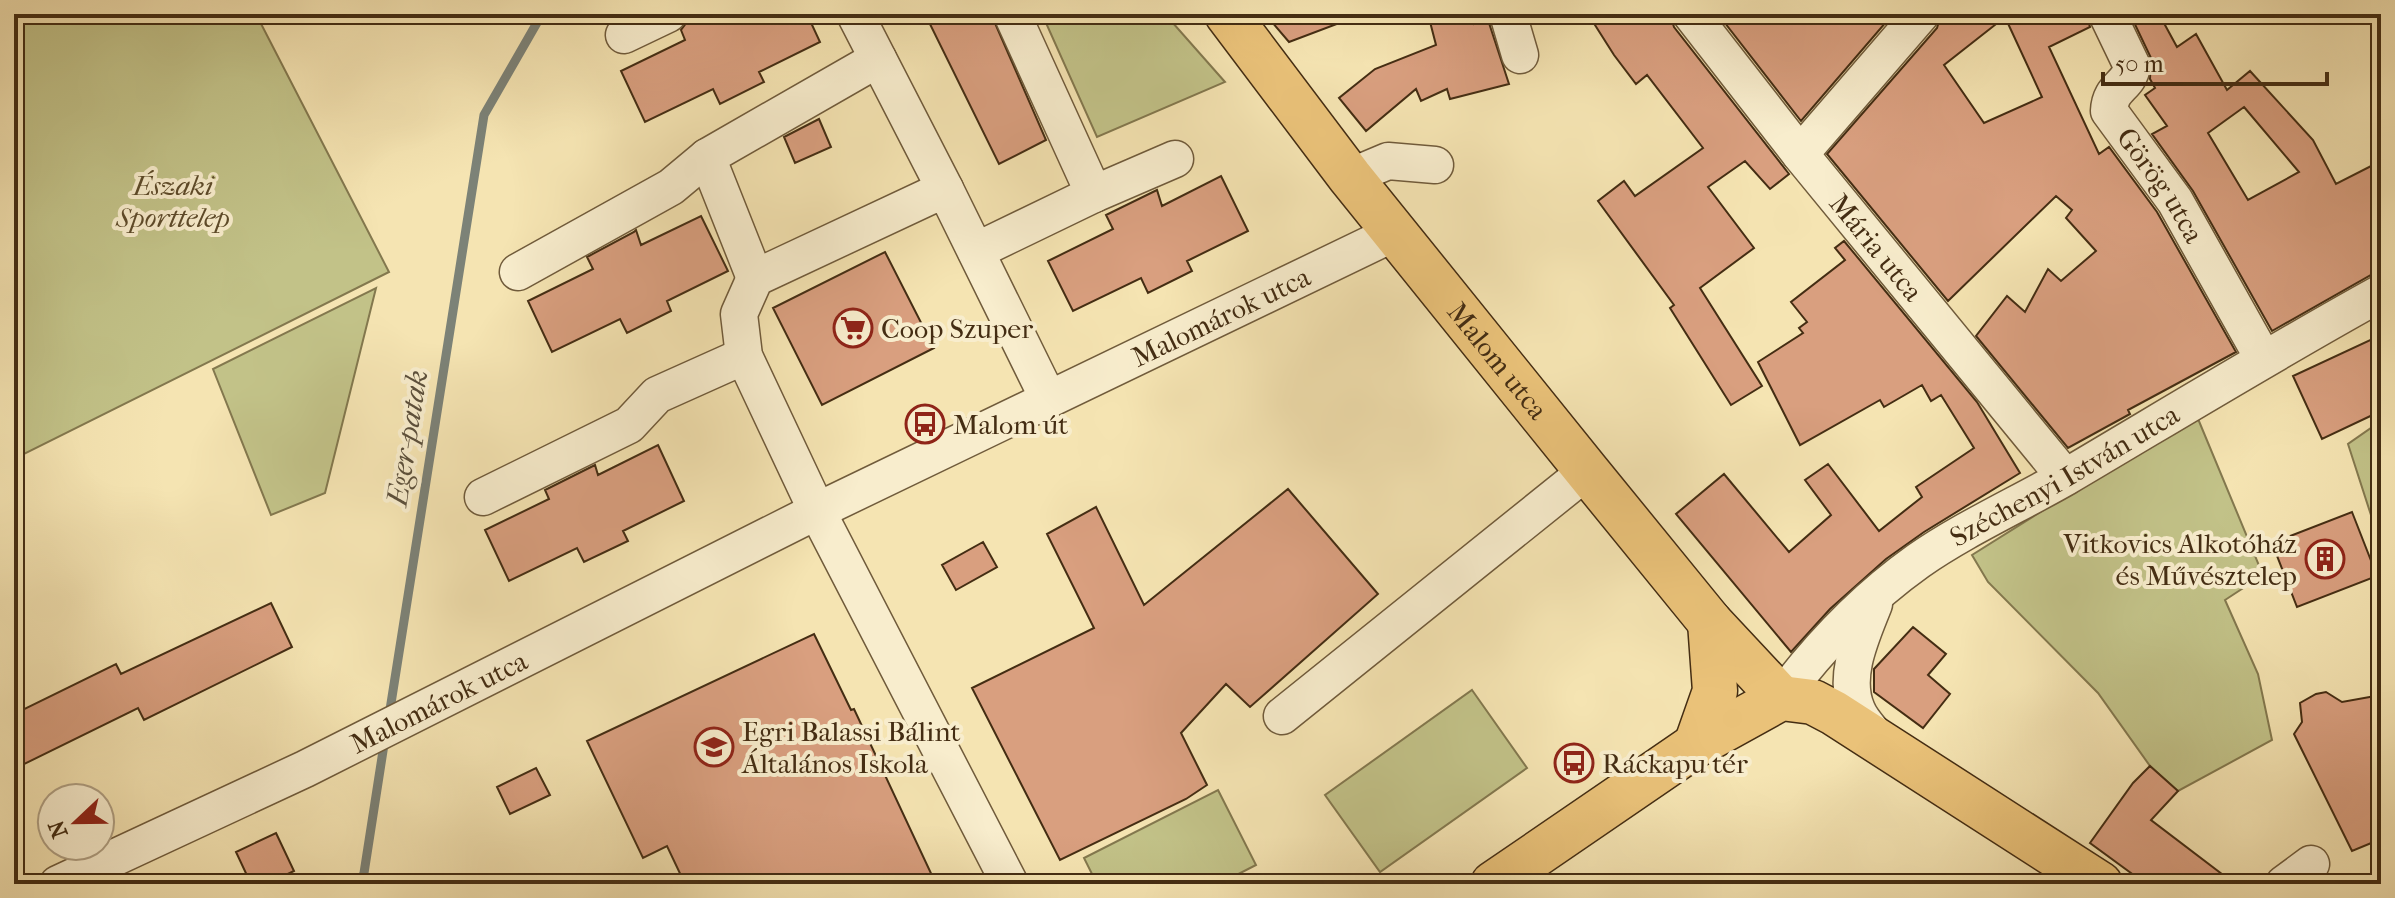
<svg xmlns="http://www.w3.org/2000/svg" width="2395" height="898" font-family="'IM FELL French Canon',serif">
  <rect width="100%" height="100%" fill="#f5e4b2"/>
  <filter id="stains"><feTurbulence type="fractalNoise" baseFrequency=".0025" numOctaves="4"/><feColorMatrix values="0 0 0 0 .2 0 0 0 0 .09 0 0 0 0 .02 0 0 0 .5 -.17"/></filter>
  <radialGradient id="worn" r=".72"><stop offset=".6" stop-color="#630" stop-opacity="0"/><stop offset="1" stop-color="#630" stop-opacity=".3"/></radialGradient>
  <path fill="#c2c288" stroke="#83784e" stroke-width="2" d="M14,14H256L389,272L14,459Z
    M1042,14H1165L1225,82L1097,137Z
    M376,288L325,493L271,515L213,369Z
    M2196,414L2263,575L2225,600L2258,674L2272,740L2178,791L2150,766L2098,693L1988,582L1972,555Z
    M2381,421V546L2348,444Z
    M1472,690L1527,768L1380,872L1325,795Z
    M1218,790L1256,865L1219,884H1097L1084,858Z"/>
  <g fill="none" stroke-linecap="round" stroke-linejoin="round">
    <path stroke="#7c8277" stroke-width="9" d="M389,716L484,115L542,14
      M359,884L364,873L385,738"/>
  </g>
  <path fill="#d99f7f" stroke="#442d13" stroke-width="2" fill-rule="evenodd" d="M703,14H807L820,42L759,72L764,82L720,104L713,89L645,122L621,71L685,40L681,30L687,22Z
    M925,14H991L1046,140L999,164Z
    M1265,14H1357L1358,16L1289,42Z
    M1428,14H1471L1474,24L1488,20L1509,84L1450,99L1447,89L1421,101L1416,89L1366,131L1339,98L1375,69L1436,45Z
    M1588,14H1670L1674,27L1789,174L1770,189L1745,161L1708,187L1754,248L1700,288L1762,386L1731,405L1670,308L1674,305L1598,201L1624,181L1635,196L1703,148L1647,75L1636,84L1614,55Z
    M1718,14H1893L1801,121Z
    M1941,14H2086L2090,27L2049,47L2099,154L2109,147L2157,212L2236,352L2128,410L2130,414L2068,448L1976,336L2007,296L2025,312L2048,269L2061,281L2096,251L2066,218L2072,210L2056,196L1948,301L1827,154L1937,28ZM2005,17L2042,97L1984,123L1944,65Z
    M2130,14H2159L2177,47L2196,34L2227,90L2250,71L2313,140L2336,184L2381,161V272L2371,275L2272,331L2193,191L2152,134L2167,126L2145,95L2155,88L2150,79L2151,58ZM2244,107L2299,172L2248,200L2208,133Z
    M819,119L831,147L795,163L784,137Z
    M1221,176L1248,231L1187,261L1192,271L1148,293L1141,278L1073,311L1048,261L1113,229L1106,215L1157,190L1162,206Z
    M701,216L728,271L667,301L671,311L627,333L620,319L552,352L528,301L593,269L587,257L634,232L636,230L641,245Z
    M1844,241L1977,402L2020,473L1924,532L1886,559L1830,609L1791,652L1676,514L1724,474L1789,552L1831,515L1805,480L1828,464L1879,531L1922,497L1916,487L1974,448L1941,395L1931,401L1922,385L1884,407L1880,400L1800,445L1758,362L1803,333L1799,328L1807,322L1791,302L1845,260L1835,248Z
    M885,252L934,348L822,405L773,308Z
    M2381,335V411L2322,439L2293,376Z
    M658,445L684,501L623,531L628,541L584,562L577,548L509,581L485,530L549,499L545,490L595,465L598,475Z
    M1288,489L1378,594L1250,707L1226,684L1181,733L1207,785L1186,799L1060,860L972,688L1094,628L1047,534L1096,507L1144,605Z
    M2352,512L2377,576L2297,607L2272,543Z
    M983,542L997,567L956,590L942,565Z
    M271,603L292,647L144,720L138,708L14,769V714L116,664L121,674Z
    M1913,627L1946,654L1928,675L1950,694L1923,728L1874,692V669Z
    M814,634L851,710L854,709L936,884H685L667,846L643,858L587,741Z
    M2326,692L2342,702L2381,695V839L2352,851L2294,734L2302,722L2300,703L2316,694Z
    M2150,766L2178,791L2151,820L2235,884H2146L2090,843L2133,783Z
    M536,768L550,795L510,814L497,787Z
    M276,833L294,871L267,884H251L236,852Z"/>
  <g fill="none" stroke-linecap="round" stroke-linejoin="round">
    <defs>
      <g id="minor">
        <path d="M855,14L945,189"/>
        <path d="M1012,14L1094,194"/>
        <path d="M1508,14L1520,55"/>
        <path id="s1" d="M1691,14L1800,154L2065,477"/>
        <path id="s2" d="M2107,14L2132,66C2129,87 2110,86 2109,111L2175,201L2263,358"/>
        <path d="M624,35L668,14"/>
        <path d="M1800,154L1921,14"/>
        <path d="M1350,177L1388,161L1435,165"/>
        <path d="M976,251L1094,194L1175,159"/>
        <path d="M518,272L671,187L707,157"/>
        <path d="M755,278L707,157L878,59"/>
        <path d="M483,497L629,425L657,395L744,356"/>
        <path d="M1874,604C1862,635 1842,676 1857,710C1861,721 1872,731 1879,741"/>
        <path id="s3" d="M1781,698C1819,647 1866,598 1918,561C1962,530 2019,504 2066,477C2171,415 2274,352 2381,293"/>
        <path d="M1282,716L1587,471"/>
        <path id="s4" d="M58,884L305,769L817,511L1394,233"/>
        <path d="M1010,884L817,511L744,356L739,314L755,278L945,189L1048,398"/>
        <path d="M2284,884L2311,864"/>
      </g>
      <g id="major">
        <path id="s5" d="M1227,14L1350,177L1587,471L1710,622L1781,698"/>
        <path d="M1696,745L1715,691L1710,622"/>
        <path d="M1493,884L1696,745L1781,698L1813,702L1834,713L2100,884"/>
      </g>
    </defs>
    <use href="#minor" stroke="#705b3b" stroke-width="39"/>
    <use href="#major" stroke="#442d13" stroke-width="47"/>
    <use href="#minor" stroke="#f8edcd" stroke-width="36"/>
    <use href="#major" stroke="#eac279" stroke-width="44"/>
  </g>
  <defs>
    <symbol id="supermarket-ring" viewBox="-11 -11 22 22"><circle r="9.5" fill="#f8edcd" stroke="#8f2418" stroke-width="1.5"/><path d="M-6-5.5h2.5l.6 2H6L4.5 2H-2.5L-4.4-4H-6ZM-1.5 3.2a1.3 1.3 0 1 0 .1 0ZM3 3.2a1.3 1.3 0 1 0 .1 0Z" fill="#8f2418"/></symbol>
    <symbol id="bus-ring" viewBox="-11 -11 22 22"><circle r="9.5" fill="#f8edcd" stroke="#8f2418" stroke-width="1.5"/><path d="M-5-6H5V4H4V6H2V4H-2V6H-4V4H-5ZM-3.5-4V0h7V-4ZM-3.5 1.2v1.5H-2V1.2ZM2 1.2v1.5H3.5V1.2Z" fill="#8f2418"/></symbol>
    <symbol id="building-ring" viewBox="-11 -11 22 22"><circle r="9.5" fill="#f8edcd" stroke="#8f2418" stroke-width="1.5"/><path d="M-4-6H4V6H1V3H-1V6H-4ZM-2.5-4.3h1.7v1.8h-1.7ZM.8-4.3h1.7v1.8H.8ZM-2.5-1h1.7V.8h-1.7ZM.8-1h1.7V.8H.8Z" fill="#8f2418"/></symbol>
    <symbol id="school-ring" viewBox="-11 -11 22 22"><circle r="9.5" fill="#f8edcd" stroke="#8f2418" stroke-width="1.5"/><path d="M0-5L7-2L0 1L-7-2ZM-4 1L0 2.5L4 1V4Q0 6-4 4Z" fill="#8f2418"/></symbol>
  </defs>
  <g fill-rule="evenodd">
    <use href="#supermarket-ring" x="831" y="306" width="44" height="44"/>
    <use href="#bus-ring" x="903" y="402" width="44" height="44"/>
    <use href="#building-ring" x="2303" y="537" width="44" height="44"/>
    <use href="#school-ring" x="692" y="725" width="44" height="44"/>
    <use href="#bus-ring" x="1552" y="741" width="44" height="44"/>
  </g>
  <g text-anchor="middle" stroke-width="8" stroke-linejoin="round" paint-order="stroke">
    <g font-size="28" font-style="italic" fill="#5d4b2a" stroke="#f8edcd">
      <text x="173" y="195">Északi<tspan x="173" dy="32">Sporttelep</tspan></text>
    </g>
    <g font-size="28" fill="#442d13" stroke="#f8edcd">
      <text dy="10" stroke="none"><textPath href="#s2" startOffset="200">Görög utca</textPath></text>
      <text dy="10" stroke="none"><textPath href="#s1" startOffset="298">Mária utca</textPath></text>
      <text dy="10" stroke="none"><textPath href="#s4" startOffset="1294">Malomárok utca</textPath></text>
      <text dy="10" stroke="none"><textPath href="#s5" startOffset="440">Malom utca</textPath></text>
      <text dy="10" stroke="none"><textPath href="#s3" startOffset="364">Széchenyi István utca</textPath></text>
      <text dy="10" stroke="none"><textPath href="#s4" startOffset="422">Malomárok utca</textPath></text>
    </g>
    <g font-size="28" fill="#442d13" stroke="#f8edcd" text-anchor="start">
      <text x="881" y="338">Coop Szuper</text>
      <text x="953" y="434">Malom út</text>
      <text x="2297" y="553" text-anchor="end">Vitkovics Alkotóház<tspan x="2297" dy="32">és Művésztelep</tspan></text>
      <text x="742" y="741">Egri Balassi Bálint<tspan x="742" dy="32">Általános Iskola</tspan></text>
      <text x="1602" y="773">Ráckapu tér</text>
    </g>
    <g font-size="30" font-style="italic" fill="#5c503c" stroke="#f8edcd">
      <text transform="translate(407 438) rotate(-81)" y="10">Eger-patak</text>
    </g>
  </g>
  <rect width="2395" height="898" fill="none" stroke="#f5e4b2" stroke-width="48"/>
  <rect x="16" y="16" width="2363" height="866" fill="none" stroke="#442d13" stroke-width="4"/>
  <rect x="24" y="24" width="2347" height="850" fill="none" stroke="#442d13" stroke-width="2"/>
  <g transform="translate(76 822) rotate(248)"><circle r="38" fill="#f8edcd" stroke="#b0a083" stroke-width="2"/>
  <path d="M0-6L14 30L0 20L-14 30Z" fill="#8f2418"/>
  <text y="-12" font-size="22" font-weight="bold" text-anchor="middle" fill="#442d13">N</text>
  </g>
  <path d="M2103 72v12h224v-12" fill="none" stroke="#442d13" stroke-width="4"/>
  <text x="2115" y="72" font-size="24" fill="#442d13" stroke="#f8edcd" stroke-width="6" paint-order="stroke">50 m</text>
  <rect width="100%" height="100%" filter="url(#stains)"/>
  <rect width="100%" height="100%" fill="url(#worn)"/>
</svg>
